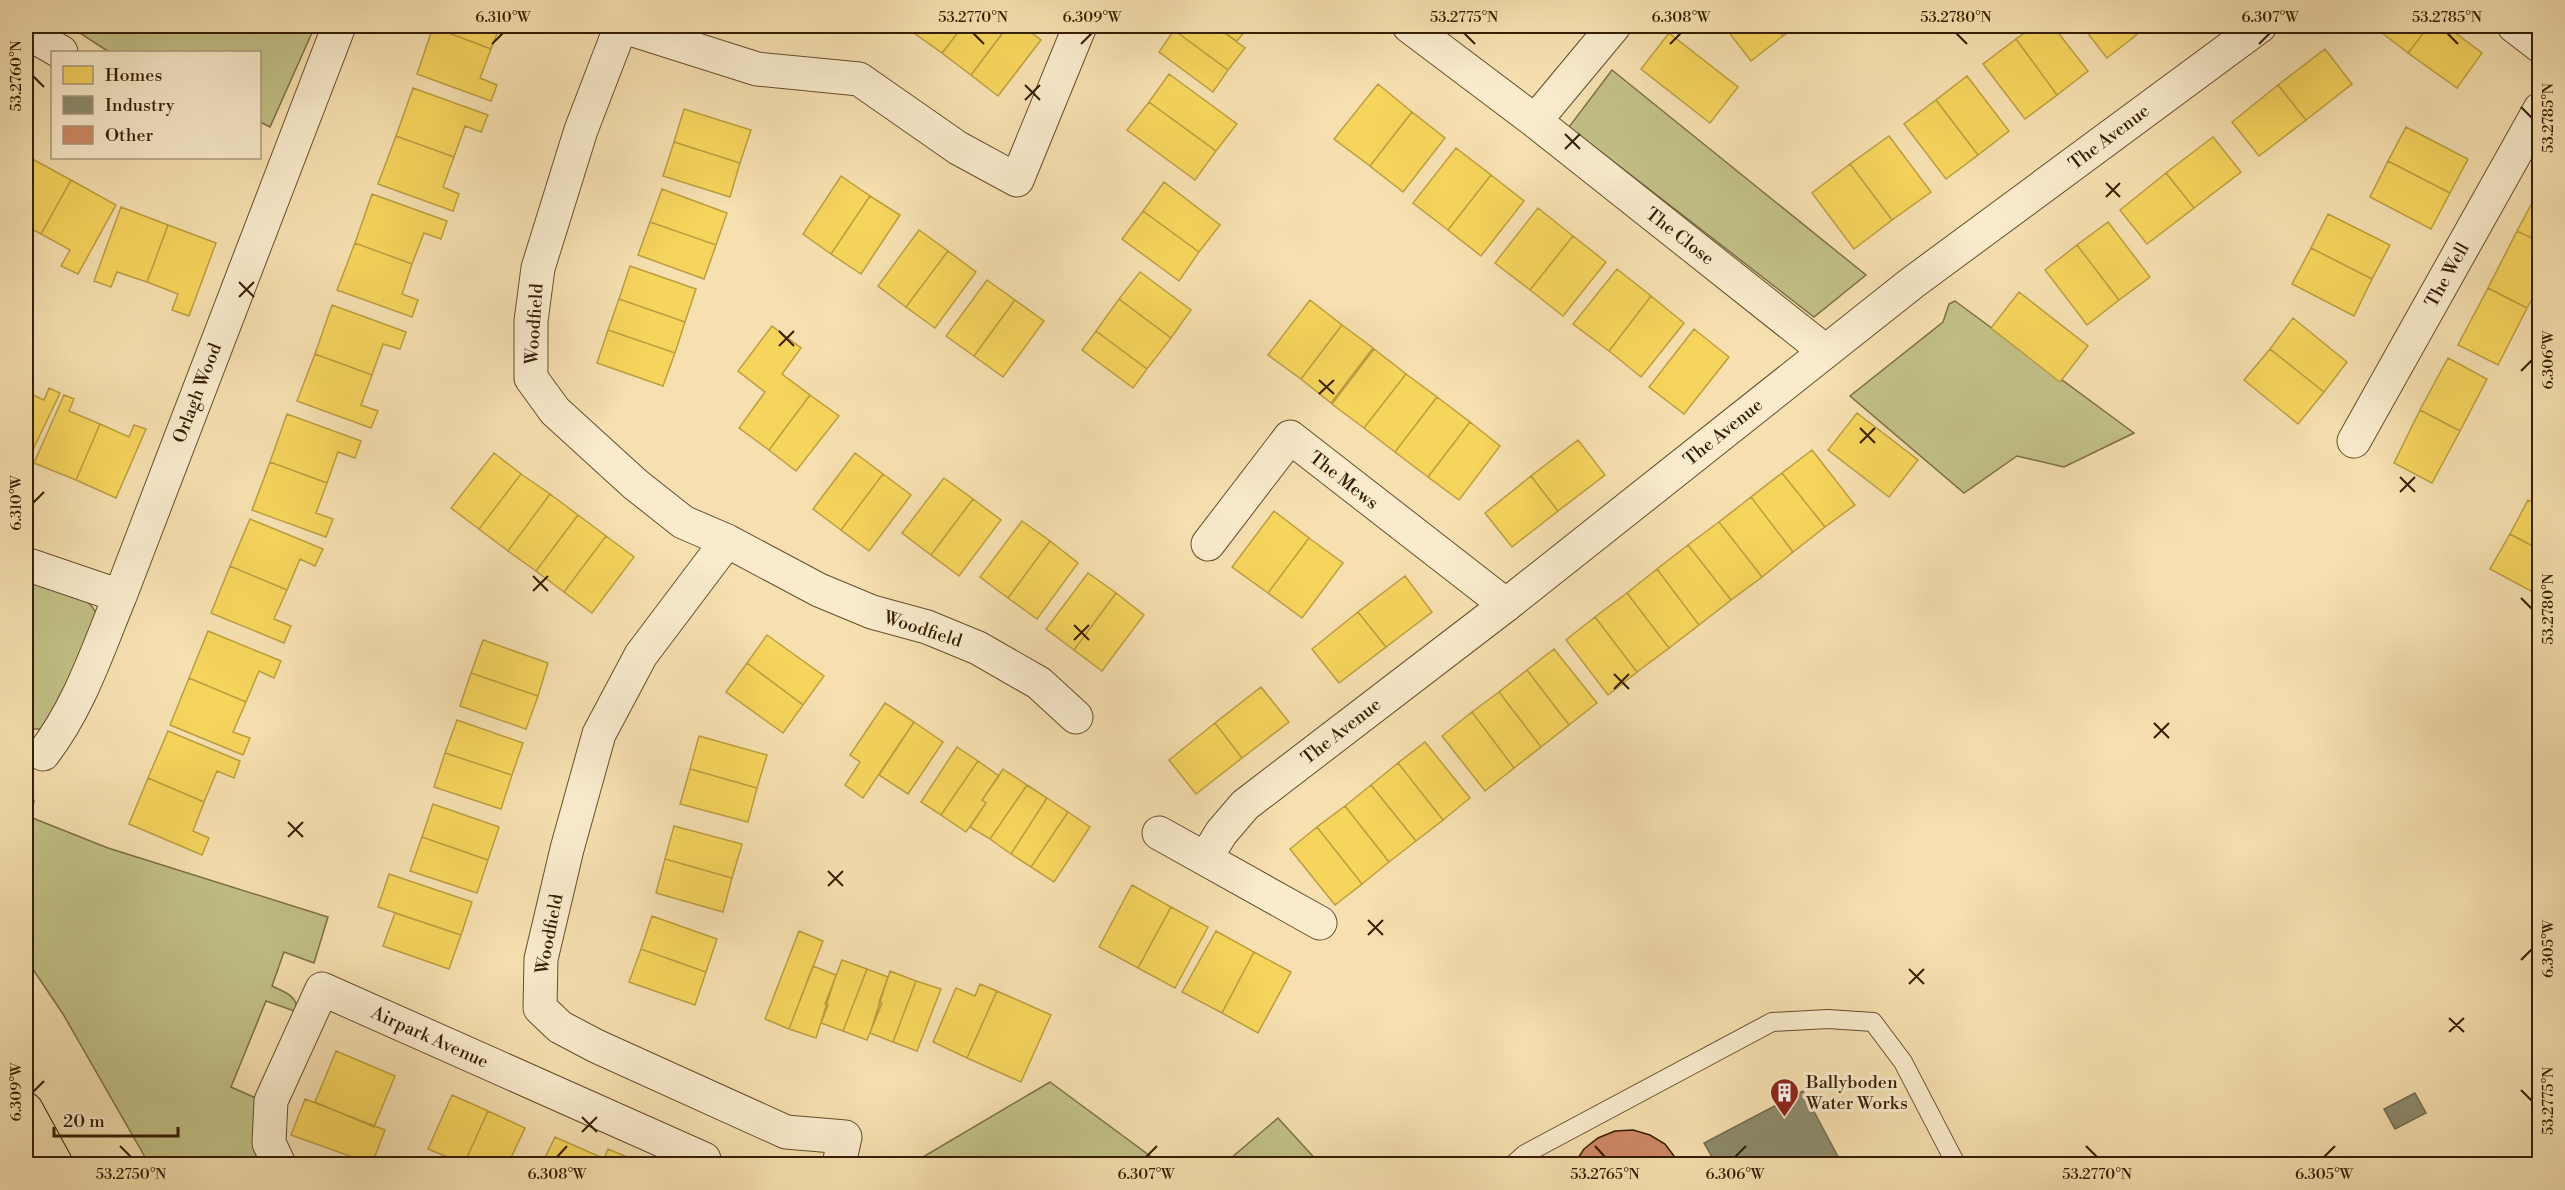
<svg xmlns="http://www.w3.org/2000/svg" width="2565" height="1190" font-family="'Libre Bodoni',serif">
  <rect width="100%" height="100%" fill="#f6e0b0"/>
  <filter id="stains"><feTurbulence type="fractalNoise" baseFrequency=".00333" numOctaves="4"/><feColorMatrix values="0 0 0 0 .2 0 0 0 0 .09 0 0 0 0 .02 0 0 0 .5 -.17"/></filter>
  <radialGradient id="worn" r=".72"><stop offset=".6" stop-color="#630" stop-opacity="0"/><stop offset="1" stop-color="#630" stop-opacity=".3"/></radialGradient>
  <path fill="#c2c187" stroke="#7c7044" stroke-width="1.5" d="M69,26H315L270,127L260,122V52H109Z
    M1612,70L1866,275L1814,317L1569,127Z
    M1955,301L2134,433L2064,467L2017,456L1964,493L1850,396L1943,322L1949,304Z
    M26,573C43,581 87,594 95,611C100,620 98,628 97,638L41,729H26Z
    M26,783L34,801L30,817L108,848L328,917L314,963L284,952L272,986C285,992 298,996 297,1012L266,1001L231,1087L258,1099L266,1155L255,1164H149L63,1014L26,959Z
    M1050,1082L1161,1164H911Z
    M1278,1118L1320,1164H1224Z"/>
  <path fill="#f6d55c" stroke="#bc9e40" stroke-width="1.5" d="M434,26H500L491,49L433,27Z
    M920,26H963L942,53L914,33Z
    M963,26H1008L971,75L942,53Z
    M1008,26H1022L1041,40L998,96L971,75Z
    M1178,26H1206L1211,29L1215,26L1245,48L1228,70L1174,30Z
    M1215,26H1249L1237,41Z
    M1724,26H1775L1783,36L1751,61Z
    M1775,26H1797L1783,36Z
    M2034,26H2053L2088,71L2057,95L2016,39Z
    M2082,26H2133L2139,33L2107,58Z
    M2373,26H2429L2408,53Z
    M2429,26H2446L2482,53L2457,88L2408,53Z
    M433,27L491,49L480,78L497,85L491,101L417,74Z
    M1174,30L1228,70L1213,92L1159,52Z
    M1669,33L1738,87L1710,123L1641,69Z
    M2016,39L2057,95L2025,119L1983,64Z
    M2325,49L2352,84L2306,120L2278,85Z
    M1169,74L1237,124L1216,151L1149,102Z
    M1967,76L2009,131L1978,155L1936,100Z
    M1378,84L1412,112L1370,166L1334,139Z
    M2278,85L2306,120L2259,156L2232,122Z
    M413,88L488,115L481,132L465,126L454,157L396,136Z
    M1936,100L1978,155L1946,179L1904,124Z
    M1149,102L1216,151L1195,180L1127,130Z
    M684,109L751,130L740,163L674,142Z
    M1412,112L1445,138L1403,192L1370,166Z
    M2406,127L2468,159L2450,193L2388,161Z
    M396,136L454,157L443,187L459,194L453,211L378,184Z
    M1889,136L1931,192L1892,220L1850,164Z
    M2213,137L2241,172L2194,208L2166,173Z
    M674,142L740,163L730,197L663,176Z
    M1456,148L1491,175L1448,230L1413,203Z
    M27,156L71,180L41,234L26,226Z
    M2388,161L2450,193L2431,229L2370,197Z
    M1850,164L1892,220L1854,249L1812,193Z
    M2166,173L2194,208L2147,244L2120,210Z
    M1491,175L1524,201L1481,256L1448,230Z
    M841,176L870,196L831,254L803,234Z
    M71,180L116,205L78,274L61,266L70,250L41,234Z
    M1164,182L1220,225L1199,252L1143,211Z
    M2540,188V242L2517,231Z
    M662,189L727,213L716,245L650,222Z
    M372,194L447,221L441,239L424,233L412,264L355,243Z
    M870,196L900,215L861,274L831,254Z
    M121,207L168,225L147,282L117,272L111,287L94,281Z
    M1538,208L1573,236L1530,290L1495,263Z
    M1143,211L1199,252L1179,281L1122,239Z
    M2328,214L2390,245L2372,279L2311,248Z
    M650,222L716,245L704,279L638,255Z
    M2108,222L2150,277L2119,300L2077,245Z
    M168,225L216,243L189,316L172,310L178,294L147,282Z
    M919,230L948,251L906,307L878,286Z
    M2517,231L2540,242V284L2527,308L2488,288Z
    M1573,236L1606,262L1563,316L1530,290Z
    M355,243L412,264L402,294L418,300L412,317L337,290Z
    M2077,245L2119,300L2087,325L2045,270Z
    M2311,248L2372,279L2354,316L2292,284Z
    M948,251L976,272L935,328L906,307Z
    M630,266L696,289L685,322L619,299Z
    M1617,269L1651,296L1609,351L1573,324Z
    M1140,272L1191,310L1171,338L1119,299Z
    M987,280L1015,300L974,356L946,336Z
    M2488,288L2527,308L2498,365L2458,345Z
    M2019,292L2088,346L2060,382L1991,328Z
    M1651,296L1684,323L1641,377L1609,351Z
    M619,299L685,322L675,353L608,330Z
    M1119,299L1171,338L1147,369L1096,331Z
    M1015,300L1044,321L1003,377L974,356Z
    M1310,300L1342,325L1301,379L1268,355Z
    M332,305L406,332L400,349L383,344L372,375L315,354Z
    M2293,318L2347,362L2324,392L2270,349Z
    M1342,325L1373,348L1331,403L1301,379Z
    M772,326L801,348L782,374L810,395L769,450L739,428L765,392L738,371Z
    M1694,329L1729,357L1684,414L1649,387Z
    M608,330L675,353L663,386L597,363Z
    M1096,331L1147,369L1133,388L1082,350Z
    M1374,349L1406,374L1364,428L1332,404Z
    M2270,349L2324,392L2298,424L2244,380Z
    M315,354L372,375L361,405L378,411L371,428L297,401Z
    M2448,358L2487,379L2460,431L2420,410Z
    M1406,374L1437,397L1395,452L1364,428Z
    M49,388L60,393L28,460L26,459V392L44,400Z
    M64,395L74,399L69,411L100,424L76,480L34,463Z
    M810,395L839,416L796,471L769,450Z
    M1437,397L1470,422L1428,477L1395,452Z
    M2420,410L2460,431L2432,483L2394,463Z
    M1857,413L1918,460L1889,497L1828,450Z
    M287,414L361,441L355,458L338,452L327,483L270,462Z
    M1470,422L1500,446L1459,500L1428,477Z
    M100,424L129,437L134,425L146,429L116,498L76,480Z
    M1578,440L1605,475L1558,511L1531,476Z
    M1812,450L1855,505L1825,527L1782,473Z
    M494,453L521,474L479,529L451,508Z
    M855,453L883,474L841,530L813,509Z
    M270,462L327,483L316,513L333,519L326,537L252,510Z
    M1782,473L1825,527L1793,552L1751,497Z
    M521,474L550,494L508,551L479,529Z
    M883,474L911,495L869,551L841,530Z
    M1531,476L1558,511L1512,547L1485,513Z
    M944,478L973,499L931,555L902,533Z
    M550,494L578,515L536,571L508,551Z
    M1751,497L1793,552L1762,577L1719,522Z
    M973,499L1001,520L959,576L931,555Z
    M2528,500L2540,506V550L2510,534Z
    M1274,511L1309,538L1268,593L1232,567Z
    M578,515L606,536L564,592L536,571Z
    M250,519L323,549L315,566L300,559L287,590L230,566Z
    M1022,521L1050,541L1008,598L980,577Z
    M1719,522L1762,577L1731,600L1688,545Z
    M2510,534L2540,550V596L2490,569Z
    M606,536L634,557L592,613L564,592Z
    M1309,538L1343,563L1302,618L1268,593Z
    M1050,541L1078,563L1037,619L1008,598Z
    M1688,545L1731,600L1699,625L1657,569Z
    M230,566L287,590L274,619L291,626L284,643L211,613Z
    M1657,569L1699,625L1669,648L1627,593Z
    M1088,573L1116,593L1074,650L1046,629Z
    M1405,576L1432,612L1386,647L1358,612Z
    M1116,593L1144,615L1102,671L1074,650Z
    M1627,593L1669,648L1637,672L1595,617Z
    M1358,612L1386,647L1339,683L1312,649Z
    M1595,617L1637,672L1608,695L1566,640Z
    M208,631L281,661L274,678L259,671L246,702L189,678Z
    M767,635L824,676L803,705L747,663Z
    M483,640L548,663L538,696L471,673Z
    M1554,649L1597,703L1569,725L1527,670Z
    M747,663L803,705L783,733L726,692Z
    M1527,670L1569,725L1541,747L1499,692Z
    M471,673L538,696L526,729L460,706Z
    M189,678L246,702L233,732L250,738L243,755L170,725Z
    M1261,687L1289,722L1242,758L1215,723Z
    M1499,692L1541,747L1514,768L1472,712Z
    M885,703L914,722L863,798L845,785L860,762L850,755Z
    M1472,712L1514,768L1485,791L1442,736Z
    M457,720L523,743L512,775L445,753Z
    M914,722L943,742L908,794L879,775Z
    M1215,723L1242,758L1196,794L1169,760Z
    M168,731L240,761L234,778L217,771L204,802L148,778Z
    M699,736L767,755L757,788L690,769Z
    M1425,742L1470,798L1443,820L1398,763Z
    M957,747L978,761L941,815L921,802Z
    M445,753L512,775L501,809L434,787Z
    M978,761L999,776L982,800L986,803L966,832L941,815Z
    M1398,763L1443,820L1416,841L1371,785Z
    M690,769L757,788L748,822L680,804Z
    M1003,769L1027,785L990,839L970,827L986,803L982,800Z
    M148,778L204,802L193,831L209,838L202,855L129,824Z
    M1027,785L1047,798L1011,854L990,839Z
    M1371,785L1416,841L1389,862L1345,806Z
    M1047,798L1068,812L1031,867L1011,854Z
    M433,804L499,827L488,860L422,837Z
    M1345,806L1389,862L1362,884L1317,827Z
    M1068,812L1090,827L1054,882L1031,867Z
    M674,826L742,844L732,878L665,859Z
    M1317,827L1362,884L1335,905L1290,849Z
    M422,837L488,860L477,893L410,871Z
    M665,859L732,878L723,912L656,893Z
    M389,874L472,902L461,935L378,907Z
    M1132,885L1171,907L1138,968L1099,947Z
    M1171,907L1208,927L1175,988L1138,968Z
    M395,913L461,935L449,969L383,946Z
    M652,916L717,939L706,972L641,949Z
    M799,931L823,941L789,1029L765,1019Z
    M1216,931L1254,952L1222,1013L1182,992Z
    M641,949L706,972L695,1005L629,982Z
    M1254,952L1291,972L1258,1033L1222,1013Z
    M842,960L867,969L843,1031L821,1023L828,1005L825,1004Z
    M813,966L836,975L816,1038L789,1029Z
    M867,969L888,977L879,1002L882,1003L867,1040L843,1031Z
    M890,971L916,981L893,1042L870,1033Z
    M916,981L941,989L917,1051L893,1042Z
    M980,984L997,991L967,1058L933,1042L956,988L975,996Z
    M997,991L1051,1015L1021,1082L967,1058Z
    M336,1051L395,1076L374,1127L315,1102Z
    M452,1095L488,1111L464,1164L428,1149Z
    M305,1099L385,1130L372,1164L291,1135Z
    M488,1111L525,1128L508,1164H464Z
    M555,1137L605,1159L602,1164H542Z
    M608,1149L644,1164H602Z"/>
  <path fill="#8c8c6e" stroke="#726b4d" stroke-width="1.5" d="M1803,1091L1842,1164H1716L1704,1143Z
    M2415,1093L2426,1113L2395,1129L2384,1109Z"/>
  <path fill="#cf8965" stroke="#351e00" stroke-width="1.5" d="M1633,1130L1650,1135L1665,1144L1680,1164H1574L1584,1149L1598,1138L1615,1131Z"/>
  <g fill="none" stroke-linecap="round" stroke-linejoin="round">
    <defs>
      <path id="lane" d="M1514,1164L1525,1154L1772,1022L1828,1019L1873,1022L1903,1062L1956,1164"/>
      <path id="street" d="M621,26L581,130L538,268L531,321V378L555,411L635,484L683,522L727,541L819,590L872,612L927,627L978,648L1039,683L1076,717
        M621,26L757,69L859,79L958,148L1017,180L1080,26
        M1409,26L1535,121L1825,351
        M2514,26L2540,46
        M26,32L61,52
        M1535,121L1614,26
        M2354,441L2540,109
        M727,541L641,655L599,734L567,849L541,959L540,1008L560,1027L596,1046L786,1132L845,1137L839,1164
        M1208,544L1290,437L1506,605
        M26,564L120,596
        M43,754C79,708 98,649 120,596L339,26
        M1159,833L1320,923
        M1206,858L1221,833L1245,805L1506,605L1912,283L2260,26
        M279,1164L269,1143L271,1101L322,989L704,1159L703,1164"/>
      <path id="highway" d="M26,1109L56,1164"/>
    </defs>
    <use href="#lane" stroke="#654e2c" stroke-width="20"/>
    <use href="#street" stroke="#654e2c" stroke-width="35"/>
    <use href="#highway" stroke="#351e00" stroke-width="35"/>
    <use href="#lane" stroke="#f9ebcc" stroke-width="18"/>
    <use href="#street" stroke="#f9ebcc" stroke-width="33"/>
    <use href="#highway" stroke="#f6e0b0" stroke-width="33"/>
  </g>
  <path fill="none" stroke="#351e00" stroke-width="2" d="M973,33L984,44M1464,33L1475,44M1956,33L1967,44M2447,33L2458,44M492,44L503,33M1081,44L1092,33M1670,44L1681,33M2259,44L2270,33M33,76L44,87M1025,85L1040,100M1025,100L1040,85M2521,107L2532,118M1565,134L1580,149M1565,149L1580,134M2106,183L2120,197M2106,197L2120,183M239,282L254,297M239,297L254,282M779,331L794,346M779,346L794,331M2521,371L2532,360M1319,380L1334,394M1319,394L1334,380M1860,428L1875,443M1860,443L1875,428M2400,477L2415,492M2400,492L2415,477M33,503L44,492M533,576L548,591M533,591L548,576M2521,598L2532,609M1074,625L1089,640M1074,640L1089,625M1614,674L1629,689M1614,689L1629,674M2154,723L2169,738M2154,738L2169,723M288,822L303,837M288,837L303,822M828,871L843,886M828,886L843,871M1368,920L1383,935M1368,935L1383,920M2521,960L2532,949M1909,969L1924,984M1909,984L1924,969M2449,1018L2464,1032M2449,1032L2464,1018M2521,1090L2532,1101M33,1092L44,1081M582,1117L597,1132M582,1132L597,1117M120,1146L131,1157M1595,1146L1605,1157M2086,1146L2097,1157M557,1157L567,1146M1146,1157L1157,1146M1735,1157L1746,1146M2324,1157L2335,1146"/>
  <defs>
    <symbol id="building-pin" viewBox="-11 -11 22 30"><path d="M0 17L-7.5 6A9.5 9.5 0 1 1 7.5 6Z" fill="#8f2418" stroke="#f9ebcc"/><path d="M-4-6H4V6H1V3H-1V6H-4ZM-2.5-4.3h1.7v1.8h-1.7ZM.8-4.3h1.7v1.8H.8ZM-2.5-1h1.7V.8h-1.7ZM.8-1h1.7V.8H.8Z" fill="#fff"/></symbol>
  </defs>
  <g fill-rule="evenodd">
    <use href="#building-pin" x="1768" y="1076" width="33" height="45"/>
  </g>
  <g text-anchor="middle" stroke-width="6" stroke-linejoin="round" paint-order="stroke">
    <g font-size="18" fill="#351e00" stroke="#f9ebcc">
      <text transform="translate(2109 137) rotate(-37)" y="6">The Avenue</text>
      <text transform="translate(1680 236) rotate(38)" y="6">The Close</text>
      <text transform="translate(2447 275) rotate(-61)" y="6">The Well</text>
      <text transform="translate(534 324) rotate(-86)" y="6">Woodfield</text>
      <text transform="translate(197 393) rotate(-69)" y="6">Orlagh Wood</text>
      <text transform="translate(1723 432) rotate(-39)" y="6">The Avenue</text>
      <text transform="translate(1344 480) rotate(38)" y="6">The Mews</text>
      <text transform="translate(923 629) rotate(18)" y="6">Woodfield</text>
      <text transform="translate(1341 731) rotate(-38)" y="6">The Avenue</text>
      <text transform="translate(549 934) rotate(-79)" y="6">Woodfield</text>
      <text transform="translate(430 1037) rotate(24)" y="6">Airpark Avenue</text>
    </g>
    <g font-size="18" fill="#351e00" stroke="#f9ebcc" text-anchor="start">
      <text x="1806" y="1088">Ballyboden<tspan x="1806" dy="21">Water Works</tspan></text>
    </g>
  </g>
  <rect width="2565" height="1190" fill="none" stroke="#f6e0b0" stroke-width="66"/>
  <rect x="51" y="51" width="210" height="108" fill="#f9ebcc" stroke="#ab997a" stroke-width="1.5"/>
  <rect x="63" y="66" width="30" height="18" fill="#f6d55c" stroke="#ab997a" stroke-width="1.5"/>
  <text x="105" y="81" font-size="18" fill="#351e00">Homes</text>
  <rect x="63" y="96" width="30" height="18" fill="#8c8c6e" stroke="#ab997a" stroke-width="1.5"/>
  <text x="105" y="111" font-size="18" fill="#351e00">Industry</text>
  <rect x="63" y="126" width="30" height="18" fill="#cf8965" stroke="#ab997a" stroke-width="1.5"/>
  <text x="105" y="141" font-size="18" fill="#351e00">Other</text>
  <path d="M54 1127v9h124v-9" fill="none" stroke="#351e00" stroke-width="3"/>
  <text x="63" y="1127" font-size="18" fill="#351e00" stroke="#f9ebcc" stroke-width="4.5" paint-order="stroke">20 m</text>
  <rect x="33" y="33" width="2499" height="1124" fill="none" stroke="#351e00" stroke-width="2"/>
  <g font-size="15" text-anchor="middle" fill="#351e00">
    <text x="503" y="22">6.310°W</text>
    <text x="973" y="22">53.2770°N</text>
    <text x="1092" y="22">6.309°W</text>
    <text x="1464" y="22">53.2775°N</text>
    <text x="1681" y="22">6.308°W</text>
    <text x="1956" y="22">53.2780°N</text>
    <text x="2270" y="22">6.307°W</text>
    <text x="2447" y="22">53.2785°N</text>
    <text transform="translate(16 76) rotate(-90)" y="5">53.2760°N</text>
    <text transform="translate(2548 118) rotate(-90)" y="5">53.2785°N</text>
    <text transform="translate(2548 360) rotate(-90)" y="5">6.306°W</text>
    <text transform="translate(16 503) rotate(-90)" y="5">6.310°W</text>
    <text transform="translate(2548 609) rotate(-90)" y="5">53.2780°N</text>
    <text transform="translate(2548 949) rotate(-90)" y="5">6.305°W</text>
    <text transform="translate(16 1092) rotate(-90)" y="5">6.309°W</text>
    <text transform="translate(2548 1101) rotate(-90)" y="5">53.2775°N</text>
    <text x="131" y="1179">53.2750°N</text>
    <text x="557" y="1179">6.308°W</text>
    <text x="1146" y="1179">6.307°W</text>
    <text x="1605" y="1179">53.2765°N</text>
    <text x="1735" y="1179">6.306°W</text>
    <text x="2097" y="1179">53.2770°N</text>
    <text x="2324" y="1179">6.305°W</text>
  </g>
  <rect width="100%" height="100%" filter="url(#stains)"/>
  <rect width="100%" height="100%" fill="url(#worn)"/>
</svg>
